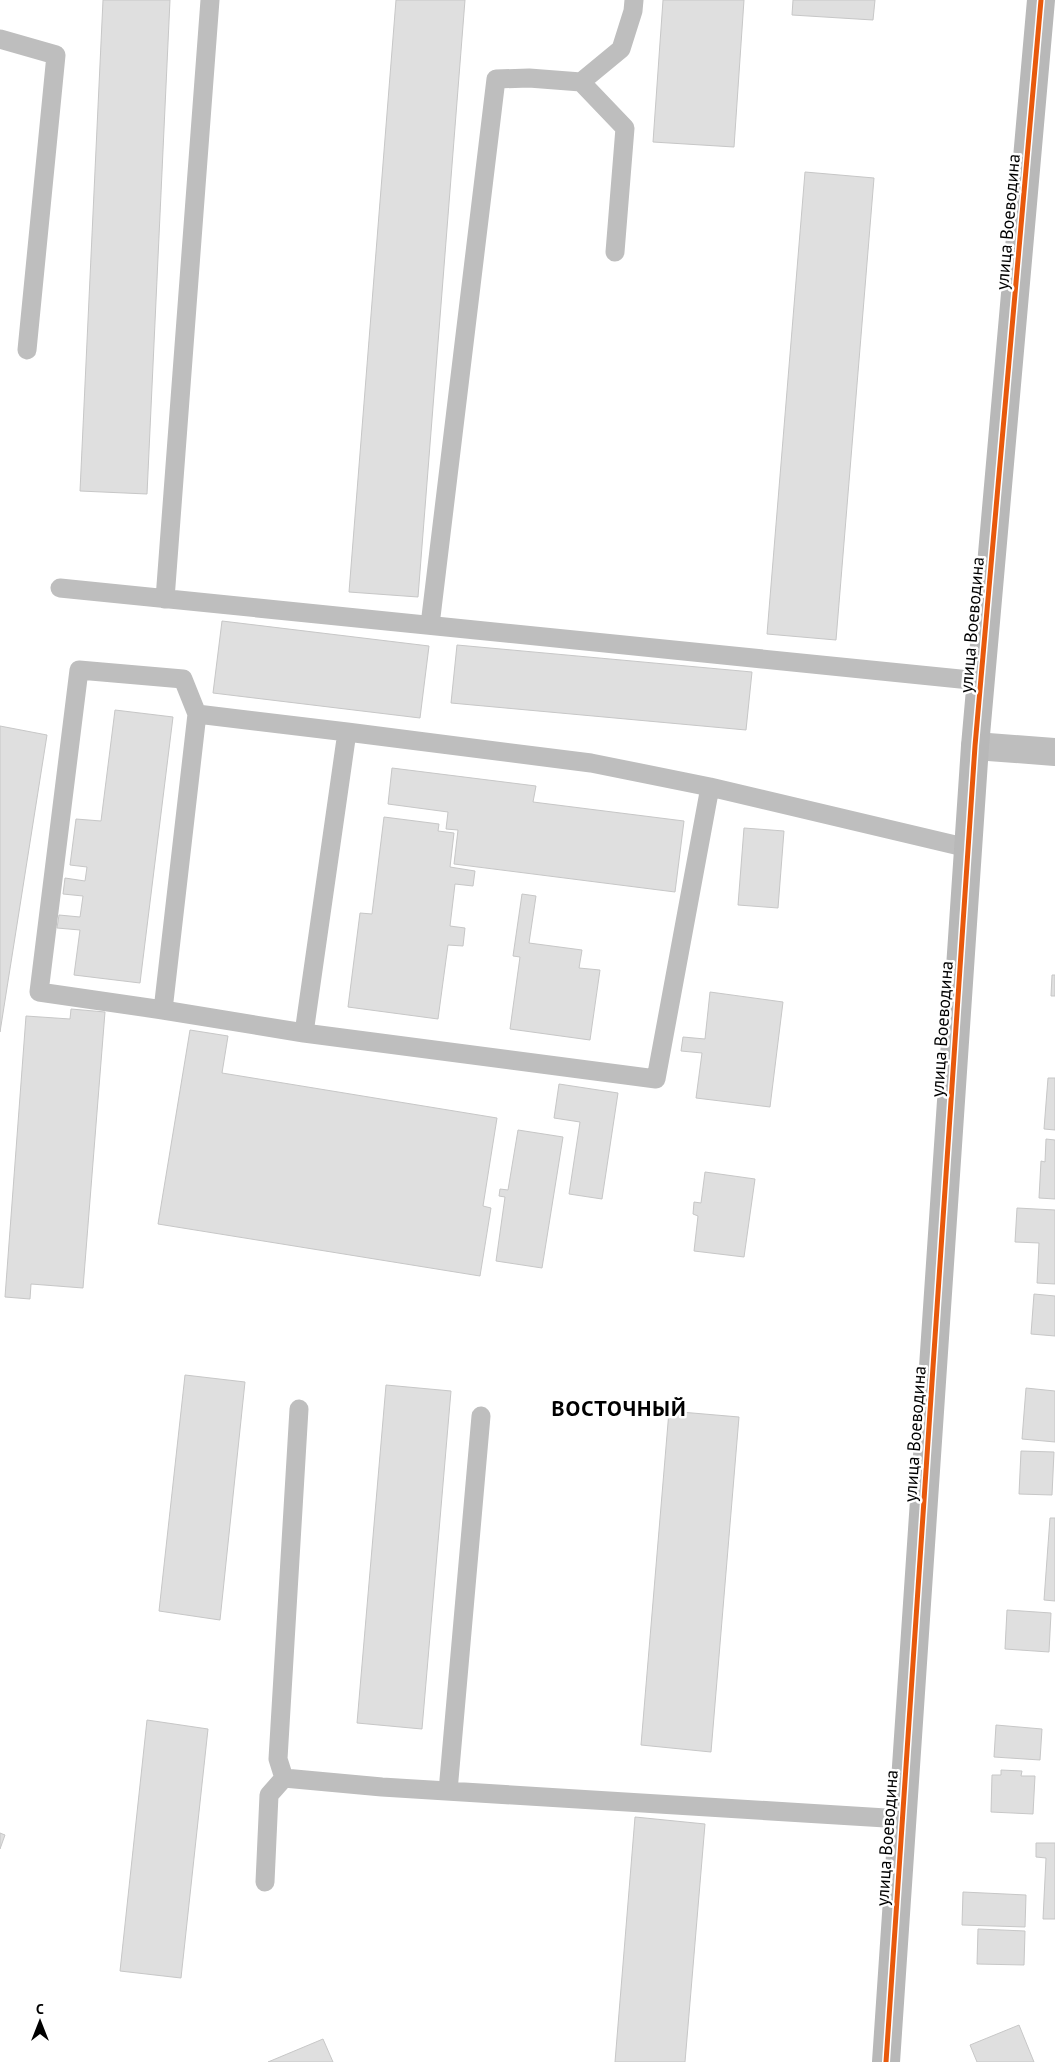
<svg xmlns="http://www.w3.org/2000/svg" width="1055" height="2062" font-family="'PT Sans',sans-serif">
  <rect width="100%" height="100%" fill="#fff"/>
  <path fill="#dfdfdf" stroke="#c7c7c7" d="M103,0H170L147,494L80,491Z
    M396,0H465L418,597L349,592Z
    M663,0H744L734,147L653,142Z
    M793,0H875L873,20L792,15Z
    M805,172L874,178L836,640L767,634Z
    M222,621L429,646L420,718L213,693Z
    M457,645L752,672L746,730L451,703Z
    M115,710L173,717L140,983L74,975L80,930L57,928L59,915L80,917L83,896L63,894L65,878L85,881L87,867L70,865L76,819L101,821Z
    M0,726L47,735L0,1032Z
    M392,768L536,786L533,802L684,821L675,892L454,864L458,830L446,829L448,812L388,804Z
    M384,817L439,824L438,831L454,833L450,867L475,871L473,886L455,884L450,926L465,928L463,946L448,945L438,1019L348,1007L360,913L372,914Z
    M744,828L784,831L778,908L738,905Z
    M522,894L536,896L529,943L582,950L579,968L600,970L590,1040L510,1029L520,957L513,956Z
    M1052,975H1055V996H1051Z
    M710,992L783,1002L770,1107L696,1098L702,1053L681,1051L683,1037L705,1039Z
    M71,1009L105,1012L83,1288L31,1284L30,1299L5,1297L26,1016L70,1019Z
    M190,1030L228,1036L222,1073L497,1118L483,1206L491,1208L480,1276L158,1224Z
    M1048,1078H1055V1130L1044,1129Z
    M559,1084L618,1093L602,1199L569,1194L580,1122L554,1118Z
    M518,1130L563,1137L542,1268L496,1261L505,1197L499,1196L500,1189L508,1190Z
    M1046,1139L1055,1140V1199L1039,1198L1041,1161L1045,1162Z
    M705,1172L755,1179L744,1257L694,1251L698,1216L693,1214L694,1202L701,1203Z
    M1017,1208L1055,1210V1284L1037,1283L1039,1243L1015,1242Z
    M1034,1294L1055,1296V1336L1031,1334Z
    M185,1375L245,1382L220,1620L159,1611Z
    M386,1385L451,1391L422,1729L357,1723Z
    M1026,1388L1055,1391V1442L1022,1439Z
    M669,1411L739,1417L711,1752L641,1745Z
    M1021,1451L1054,1452L1052,1495L1019,1494Z
    M1050,1518H1055V1601L1044,1600Z
    M1007,1610L1051,1613L1049,1652L1005,1649Z
    M147,1720L208,1729L181,1978L120,1971Z
    M996,1725L1042,1729L1040,1760L994,1757Z
    M1001,1770L1022,1771L1021,1776H1035L1033,1814L991,1812L992,1775H1001Z
    M635,1817L705,1824L685,2062H615Z
    M0,1833L5,1835L0,1849Z
    M1036,1843H1055V1919H1043L1046,1858L1036,1857Z
    M963,1892L1026,1895L1025,1927L962,1925Z
    M978,1929L1025,1931L1024,1965L977,1964Z
    M1019,2025L1034,2062H977L970,2045Z
    M323,2039L333,2062H268Z"/>
  <g fill="none" stroke-linecap="round" stroke-linejoin="round">
    <path stroke="#bebebe" stroke-width="19" d="M0,39L56,55L27,350
      M581,82L621,49L633,11L634,0
      M60,588L980,681
      M165,599L210,0
      M430,625L496,79L529,78L581,82L625,128L615,252
      M710,787L656,1079L304,1033L347,732L591,763L710,787L968,848
      M163,1010L39,992L79,670L183,679L197,714
      M304,1033L163,1010L197,714L347,732
      M284,1778L278,1759L299,1409
      M448,1791L481,1416
      M265,1882L269,1795L284,1778L382,1787L902,1819"/>
    <path stroke="#bebebe" stroke-width="28" d="M975,746L1055,752"/>
    <path stroke="#b8b8b8" stroke-width="28" d="M886,2062L975,746L1041,0"/>
    <defs>
      <path id="cycleway" d="M886,2062L975,746L1041,0"/>
    </defs>
    <use href="#cycleway" stroke="#fff" stroke-width="8"/>
    <use href="#cycleway" stroke="#e8590c" stroke-width="5"/>
  </g>
  <g text-anchor="middle" stroke-width="5" stroke-linejoin="round" paint-order="stroke">
    <g font-size="18" fill="#000" stroke="#fff">
      <text transform="translate(1008 222) rotate(-85)" y="6">улица Воеводина</text>
      <text transform="translate(972 625) rotate(-85)" y="6">улица Воеводина</text>
      <text transform="translate(942 1029) rotate(-86)" y="6">улица Воеводина</text>
      <text transform="translate(915 1434) rotate(-86)" y="6">улица Воеводина</text>
      <text transform="translate(887 1838) rotate(-86)" y="6">улица Воеводина</text>
    </g>
    <g font-size="22" font-weight="bold" letter-spacing="1" fill="#000" stroke="#fff">
      <text x="619" y="1416">ВОСТОЧНЫЙ</text>
    </g>
  </g>
  <g transform="translate(40 2022)" stroke="#ffffff" stroke-width="4" paint-order="stroke">
  <path d="M0-4L9 19L0 12L-9 19Z" fill="#000000"/>
  <text y="-8" font-size="14" font-weight="bold" text-anchor="middle" fill="#000000">С</text>
  </g>
</svg>
